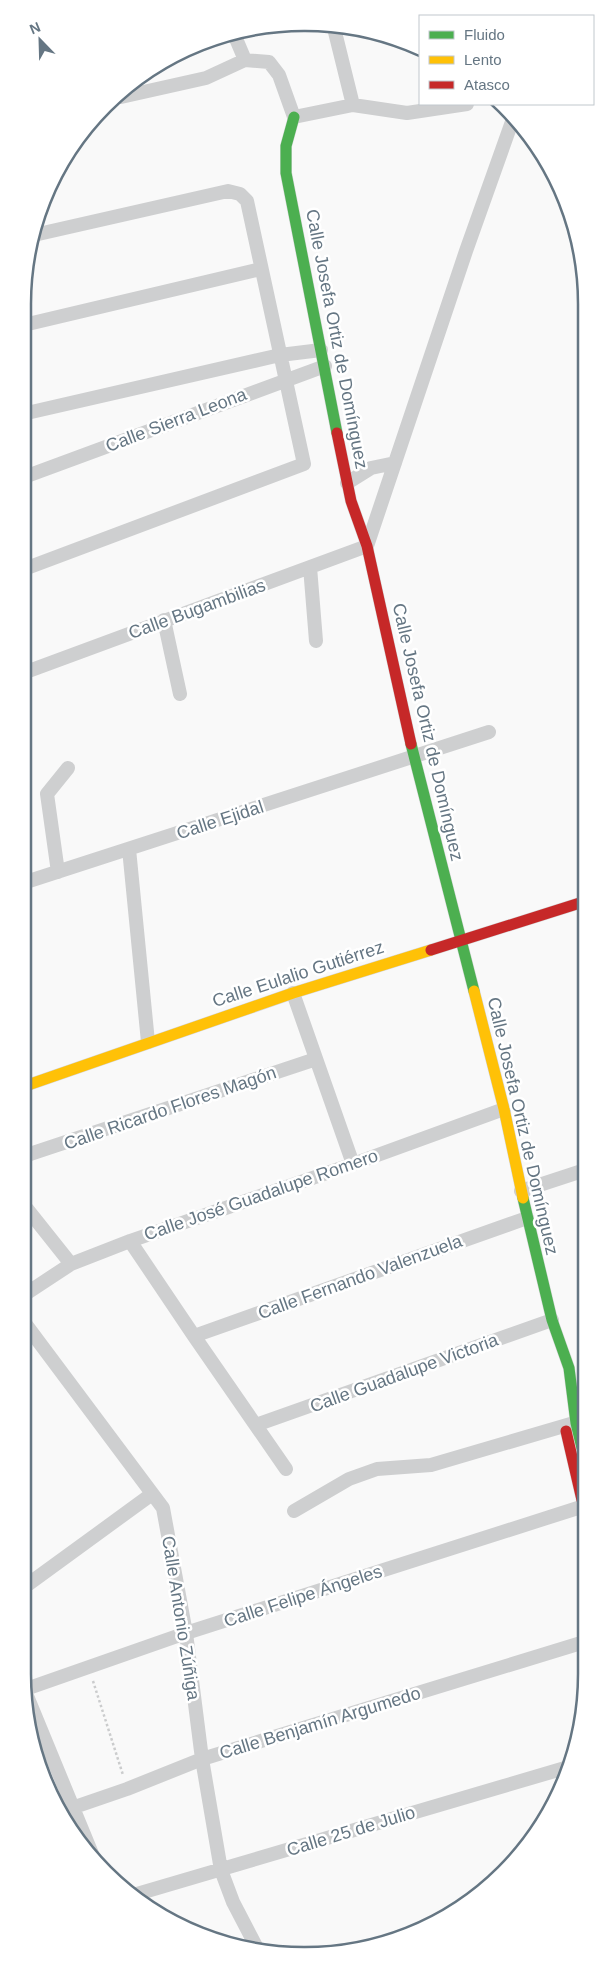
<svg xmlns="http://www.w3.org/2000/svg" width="609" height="1978" font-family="Arial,sans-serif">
  <rect width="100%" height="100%" fill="#f9f9f9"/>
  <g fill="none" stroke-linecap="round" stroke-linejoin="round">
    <defs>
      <path id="fast" d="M294,117L286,146V173L337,433
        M411,744L474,991
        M523,1198L552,1320L569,1368L576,1423L582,1448"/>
      <path id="slow" d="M474,991L504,1109L523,1198
        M25,1086L293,993L431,950"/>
      <path id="jam" d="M337,433L351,501L367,546L411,744
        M431,950L583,902
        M566,1431L582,1500"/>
    </defs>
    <use href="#fast" stroke="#d5d6d7" stroke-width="12"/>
    <use href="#slow" stroke="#d5d6d7" stroke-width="12"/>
    <use href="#jam" stroke="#d5d6d7" stroke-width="12"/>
    <path stroke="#cbcccd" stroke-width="2.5" stroke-dasharray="2.5 2.5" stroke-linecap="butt" d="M93,1681L123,1775"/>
    <path stroke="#cecfd0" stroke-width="14" d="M334,28L353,105
      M234,34L245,60
      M121,97L206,78L245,60L269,62L279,75L294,117L353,105L407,113L467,104
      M28,324L261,269
      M27,413L280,355L321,350
      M27,476L325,366
      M347,483L371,468L395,463
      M310,567L316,641
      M27,568L304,464L247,201L240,194L228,191L34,235
      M164,620L180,694
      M26,672L367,546L466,251L514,116
      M129,849L148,1042
      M58,872L47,794L68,768
      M26,882L489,732
      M293,993L353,1164
      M24,1156L316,1059
      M521,1191L582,1171
      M24,1205L71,1264
      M130,1241L194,1336L286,1469
      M24,1295L71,1264L130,1241L353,1164L504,1109
      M24,1322L163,1508L186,1633L202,1759L221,1870L233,1902L258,1950
      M194,1336L527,1218
      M256,1425L552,1320
      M294,1511L349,1479L377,1469L431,1465L574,1423
      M23,1588L152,1494
      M26,1689L186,1633L581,1507
      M27,1696L95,1861
      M63,1811L127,1789L202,1759L581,1643
      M137,1894L565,1768"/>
    <use href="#fast" stroke="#4caf50" stroke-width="11"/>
    <use href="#slow" stroke="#ffc107" stroke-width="11"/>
    <use href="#jam" stroke="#c62828" stroke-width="11"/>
  </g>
  <g text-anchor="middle" stroke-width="5" stroke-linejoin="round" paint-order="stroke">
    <g font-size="18" fill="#657683" stroke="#fff">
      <text transform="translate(337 339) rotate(79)" y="6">Calle Josefa Ortiz de Domínguez</text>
      <text transform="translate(176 420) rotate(-21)" y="6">Calle Sierra Leona</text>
      <text transform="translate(197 609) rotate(-20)" y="6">Calle Bugambilias</text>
      <text transform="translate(428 732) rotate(77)" y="6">Calle Josefa Ortiz de Domínguez</text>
      <text transform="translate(220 820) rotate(-18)" y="6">Calle Ejidal</text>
      <text transform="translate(298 974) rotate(-18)" y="6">Calle Eulalio Gutiérrez</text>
      <text transform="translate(170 1108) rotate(-19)" y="6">Calle Ricardo Flores Magón</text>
      <text transform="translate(523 1126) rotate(77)" y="6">Calle Josefa Ortiz de Domínguez</text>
      <text transform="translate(261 1195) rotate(-19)" y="6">Calle José Guadalupe Romero</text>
      <text transform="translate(360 1277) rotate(-20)" y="6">Calle Fernando Valenzuela</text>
      <text transform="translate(404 1373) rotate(-20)" y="6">Calle Guadalupe Victoria</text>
      <text transform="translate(303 1596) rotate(-18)" y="6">Calle Felipe Ángeles</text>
      <text transform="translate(181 1618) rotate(81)" y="6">Calle Antonio Zúñiga</text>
      <text transform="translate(320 1723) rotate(-17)" y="6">Calle Benjamín Argumedo</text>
      <text transform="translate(351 1831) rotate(-17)" y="6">Calle 25 de Julio</text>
    </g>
  </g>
  <path d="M0 0H609V1978H0ZM304 31H305A273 273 0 0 1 578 304V1674A273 273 0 0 1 305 1947H304A273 273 0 0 1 31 1674V304A273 273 0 0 1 304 31Z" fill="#fff" fill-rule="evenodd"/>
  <path fill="none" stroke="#657683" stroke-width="2.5" d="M304 31H305A273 273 0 0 1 578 304V1674A273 273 0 0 1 305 1947H304A273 273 0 0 1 31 1674V304A273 273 0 0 1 304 31Z"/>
  <rect x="419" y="15" width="175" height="90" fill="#ffffff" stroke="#c1c8cd"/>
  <rect x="429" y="31" width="25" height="8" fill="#4caf50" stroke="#c1c8cd"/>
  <text x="464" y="40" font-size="15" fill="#657683">Fluido</text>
  <rect x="429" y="56" width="25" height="8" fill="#ffc107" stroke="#c1c8cd"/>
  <text x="464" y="65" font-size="15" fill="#657683">Lento</text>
  <rect x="429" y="81" width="25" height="8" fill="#c62828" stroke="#c1c8cd"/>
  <text x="464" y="90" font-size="15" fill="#657683">Atasco</text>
  <g transform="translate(40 40) rotate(337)" stroke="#ffffff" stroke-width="4" paint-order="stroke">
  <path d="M0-4L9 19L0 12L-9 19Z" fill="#657683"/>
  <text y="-8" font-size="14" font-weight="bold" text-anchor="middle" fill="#657683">N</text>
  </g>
</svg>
